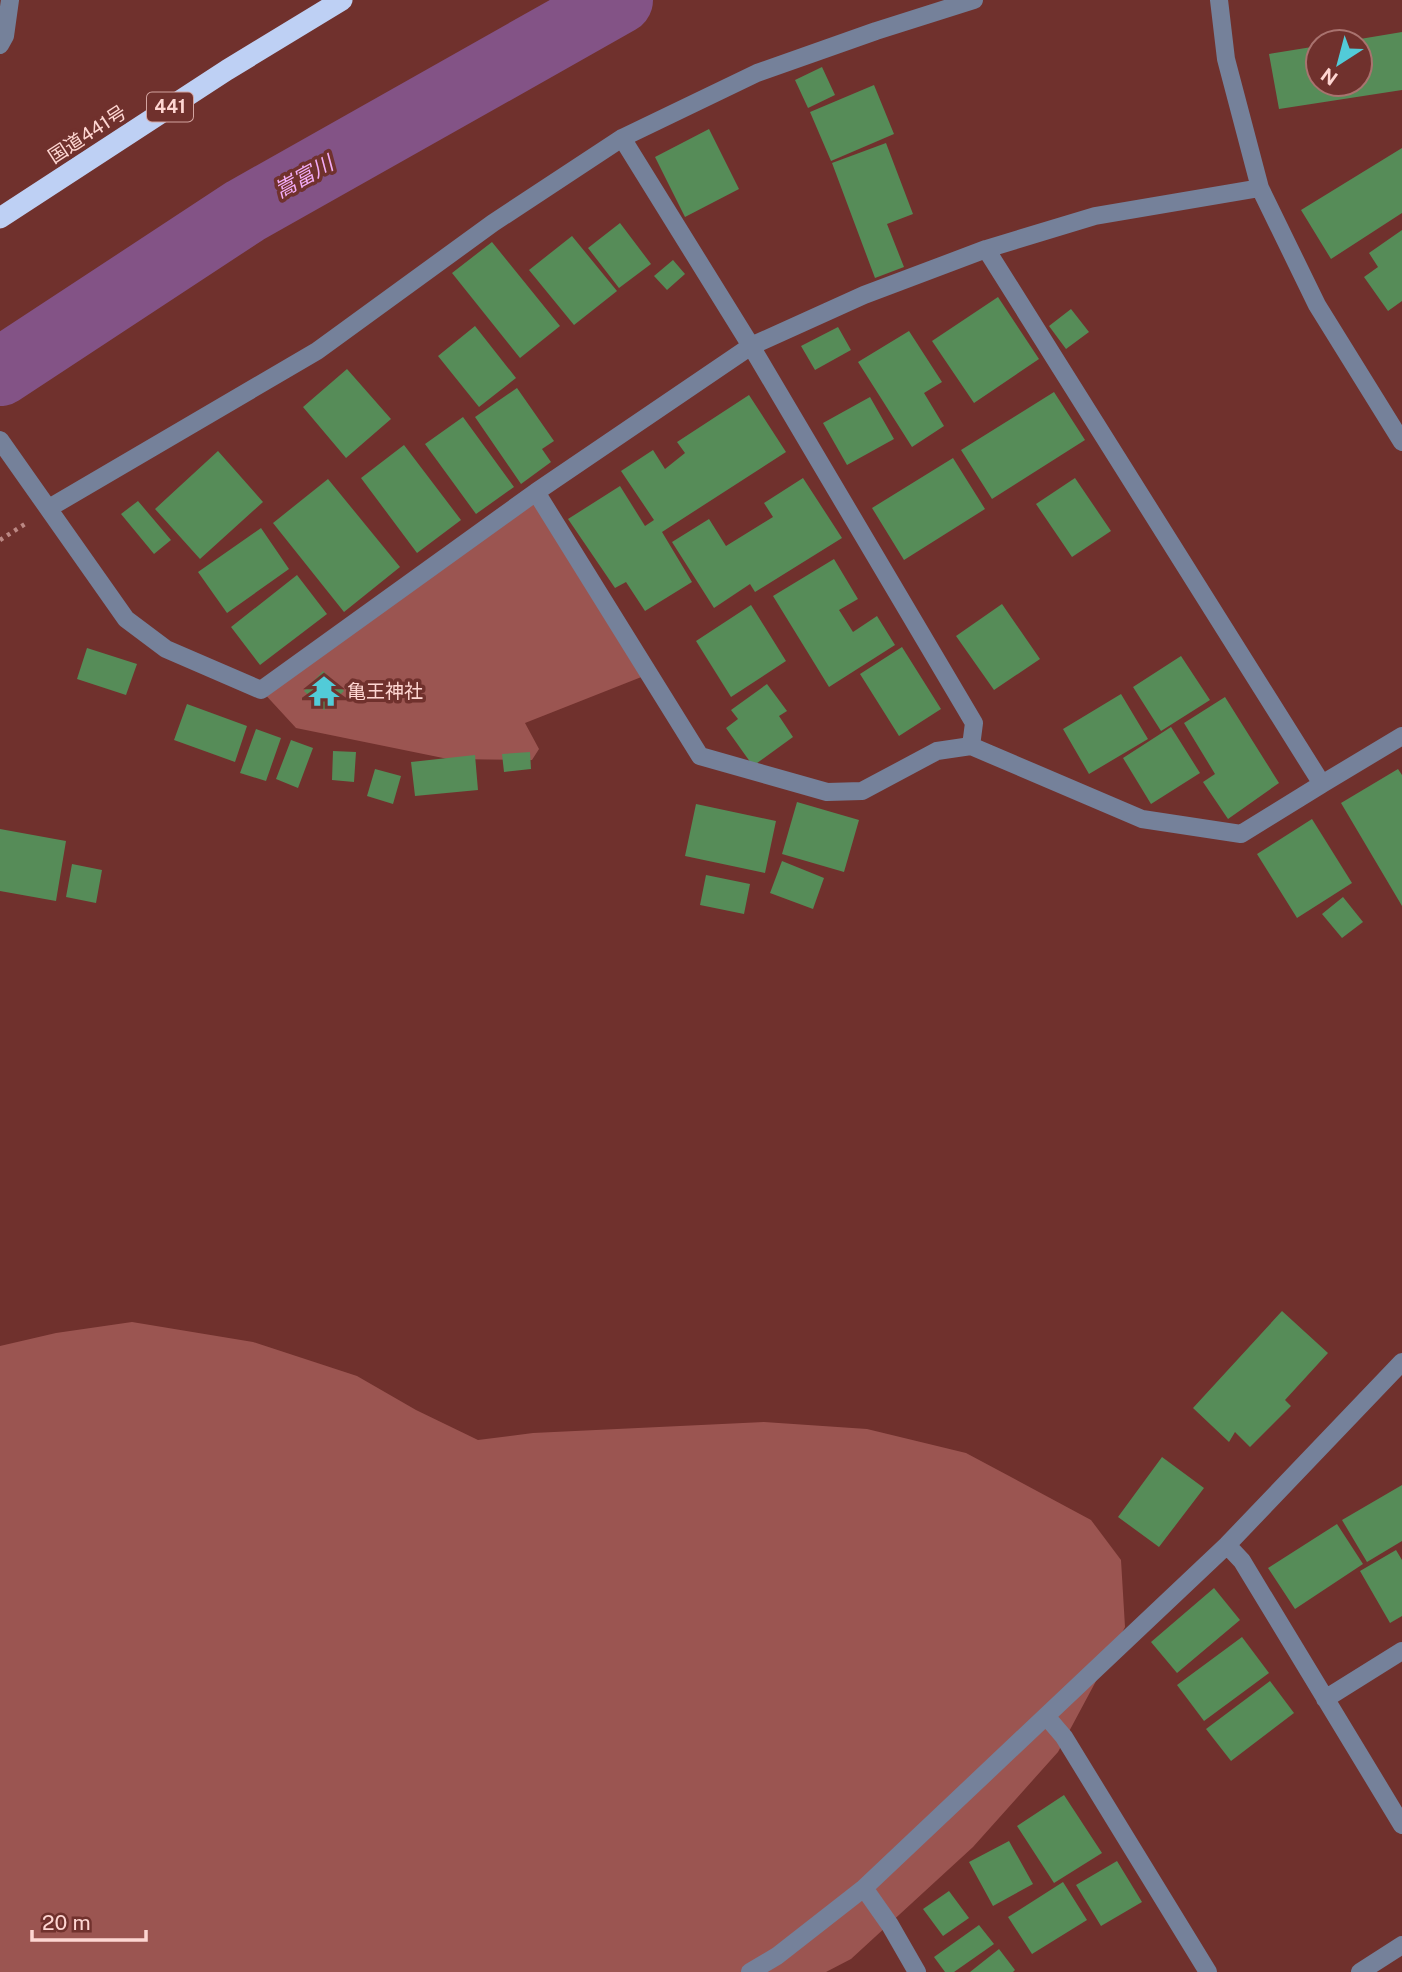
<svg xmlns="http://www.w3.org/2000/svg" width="1402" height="1972" font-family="'Public Sans','Noto Sans JP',sans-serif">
  <rect width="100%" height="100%" fill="#70312d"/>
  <path fill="#9b5551" d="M536,492L649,674L525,723L539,749L532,760L448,759L296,728L261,690Z
    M132,1322L253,1342L357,1376L416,1410L478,1440L533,1433L764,1422L867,1429L966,1453L1091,1520L1121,1560L1125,1627L1058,1752L973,1847L851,1959L826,1972H0V1346L56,1333Z"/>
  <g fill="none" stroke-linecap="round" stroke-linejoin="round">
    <path stroke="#835386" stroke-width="68" d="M0,372L245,211L619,0"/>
  </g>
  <path fill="#568c58" d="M1402,32V90L1279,109L1269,54L1318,46V84H1360V42L1348,41Z
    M822,67L835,95L808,108L795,80Z
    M874,85L894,134L831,161L810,112Z
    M709,129L739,189L685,217L655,157Z
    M886,143L913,214L887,224L904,267L875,278L832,163Z
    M1402,148V213L1331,259L1301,210Z
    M620,223L651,264L619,288L588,248Z
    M1402,230V301L1388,311L1364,277L1378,267L1369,253Z
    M572,236L617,291L574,325L529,270Z
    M492,242L560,326L520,358L452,273Z
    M673,260L685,274L667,290L654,276Z
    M998,297L1039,359L974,403L932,341Z
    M1071,309L1089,332L1066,349L1049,326Z
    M475,326L516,378L479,407L438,356Z
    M838,327L851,350L815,370L801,346Z
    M909,331L942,382L924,393L944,426L912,447L858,362Z
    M347,369L391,419L346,458L303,407Z
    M517,388L554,441L542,449L551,462L521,484L475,417Z
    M1054,392L1085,440L992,499L961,450Z
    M749,395L786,452L662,532L692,582L645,611L626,582L615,588L568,519L620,486L645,526L654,520L621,471L653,450L665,469L685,453L677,442Z
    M870,397L894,439L847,465L823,423Z
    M463,417L514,487L476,514L425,444Z
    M404,445L461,520L417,553L361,478Z
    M218,451L263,502L200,559L155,509Z
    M953,458L985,509L904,560L872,508Z
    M803,478L842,538L755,592L750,584L714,608L672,542L709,519L726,546L773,517L764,503Z
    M1075,478L1111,531L1072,557L1036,504Z
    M328,479L400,567L344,612L273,523Z
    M138,501L171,540L154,554L121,514Z
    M261,528L289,569L227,613L198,572Z
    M834,559L858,599L839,610L853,632L877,616L895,645L829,687L773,596Z
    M297,575L327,614L260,665L231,627Z
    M1002,604L1040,659L994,690L956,636Z
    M751,605L786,661L731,697L696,641Z
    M902,647L941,709L899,736L860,674Z
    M87,648L137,664L126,695L77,679Z
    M1181,656L1210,700L1161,731L1133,687Z
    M323,671L344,691L324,710L304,691Z
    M767,684L787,711L779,716L793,737L753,766L726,728L738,719L731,710Z
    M1121,694L1148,739L1089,774L1063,729Z
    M1225,697L1279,783L1228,819L1203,782L1215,774L1184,723Z
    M187,704L247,726L235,762L174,740Z
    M1171,727L1200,773L1151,804L1123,758Z
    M256,729L281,738L266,781L240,773Z
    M291,740L313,748L298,788L276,779Z
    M333,751L356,752L354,782L332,780Z
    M530,752L531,769L504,772L502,754Z
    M475,755L478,790L415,796L411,762Z
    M375,769L401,776L393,804L367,796Z
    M1398,769L1402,775V906L1341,803Z
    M797,802L859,820L844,872L782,854Z
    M696,804L776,821L765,873L685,856Z
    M1312,819L1352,883L1297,918L1257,854Z
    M0,829L66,841L56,901L0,891Z
    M782,861L824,878L813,909L770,893Z
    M72,864L102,870L96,903L66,897Z
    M706,875L750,884L744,914L700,905Z
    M1343,897L1363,922L1342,938L1322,914Z
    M1282,1311L1328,1353L1285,1400L1291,1406L1250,1447L1235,1432L1229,1442L1193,1408Z
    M1162,1457L1204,1488L1159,1547L1118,1517Z
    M1402,1485V1541L1367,1562L1342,1520Z
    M1337,1524L1363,1564L1295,1609L1268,1568Z
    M1396,1550L1402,1560V1616L1390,1623L1360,1571Z
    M1214,1588L1240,1620L1177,1673L1151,1642Z
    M1242,1637L1269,1673L1204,1721L1177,1685Z
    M1270,1681L1294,1713L1231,1761L1206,1729Z
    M1064,1795L1102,1853L1054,1883L1017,1826Z
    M1009,1841L1033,1884L993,1906L969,1862Z
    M1117,1861L1142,1902L1101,1926L1076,1885Z
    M1063,1882L1087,1920L1032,1954L1008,1917Z
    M949,1891L969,1918L943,1936L923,1909Z
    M979,1925L994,1944L954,1972H945L934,1957Z
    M999,1949L1015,1970L1013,1972H970Z"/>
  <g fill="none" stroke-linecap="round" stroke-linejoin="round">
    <path stroke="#bb8884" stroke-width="4.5" stroke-dasharray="3.5 5" stroke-linecap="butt" d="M0,540L25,524"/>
    <path stroke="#75819a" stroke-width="18" d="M1219,0L1226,59L1260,188L1317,305L1402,442
      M0,45L5,36L10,0
      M622,138L751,346L974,723L971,746L1142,819L1241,834L1322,784
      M986,249L1322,784L1402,736
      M0,440L126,619L166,649L261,690L536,492L751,346L864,295L986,249L1095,216L1260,188
      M536,492L700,756L827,792L862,791L937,751L971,746
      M49,508L317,351L493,223L622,138L757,73L876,31L974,0
      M1227,1545L1242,1561L1402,1825
      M1325,1699L1402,1651
      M1046,1716L1064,1737L1208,1972
      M864,1888L890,1925L917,1972
      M750,1972L777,1956L864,1888L1227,1545L1402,1362
      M1360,1972L1402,1945"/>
    <path stroke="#bed0f4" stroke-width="21" d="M0,218L227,70L342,0"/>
  </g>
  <defs>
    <symbol id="temple-bare" viewBox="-9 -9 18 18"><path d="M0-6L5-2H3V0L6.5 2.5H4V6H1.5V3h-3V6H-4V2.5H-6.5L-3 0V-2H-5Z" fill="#52cbd8" stroke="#70312d" stroke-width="2.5" paint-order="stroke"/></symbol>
  </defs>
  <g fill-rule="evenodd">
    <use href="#temple-bare" x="302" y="669" width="44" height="44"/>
  </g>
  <g text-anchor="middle" stroke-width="7" stroke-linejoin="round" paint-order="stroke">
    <rect fill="#70312d" stroke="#d3a4a0" stroke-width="2" x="147" y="92.5" width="46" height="29" rx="5"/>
    <g font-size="18" font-weight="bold" fill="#fed6d2">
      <text x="170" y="113">441</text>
    </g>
    <g font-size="19" fill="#fed6d2" stroke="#70312d">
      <text transform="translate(87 134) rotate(-33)" y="7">国道441号</text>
    </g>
    <g font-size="19" fill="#fed6d2" stroke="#70312d" text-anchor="start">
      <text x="347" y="698">亀王神社</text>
    </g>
    <g font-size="21" font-style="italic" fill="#f2abf6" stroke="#70312d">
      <text transform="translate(304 177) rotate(-29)" y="7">嵩富川</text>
    </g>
  </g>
  <g transform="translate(1339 63) rotate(216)"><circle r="33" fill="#70312d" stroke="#a9736f" stroke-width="2"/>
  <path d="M0-5L12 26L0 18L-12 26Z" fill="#52cbd8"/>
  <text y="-10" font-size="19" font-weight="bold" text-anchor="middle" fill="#fed6d2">N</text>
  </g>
  <path d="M32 1930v10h114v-10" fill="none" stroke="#fed6d2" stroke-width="3.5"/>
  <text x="42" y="1930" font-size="21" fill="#fed6d2" stroke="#70312d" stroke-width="5" paint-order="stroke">20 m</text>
</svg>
